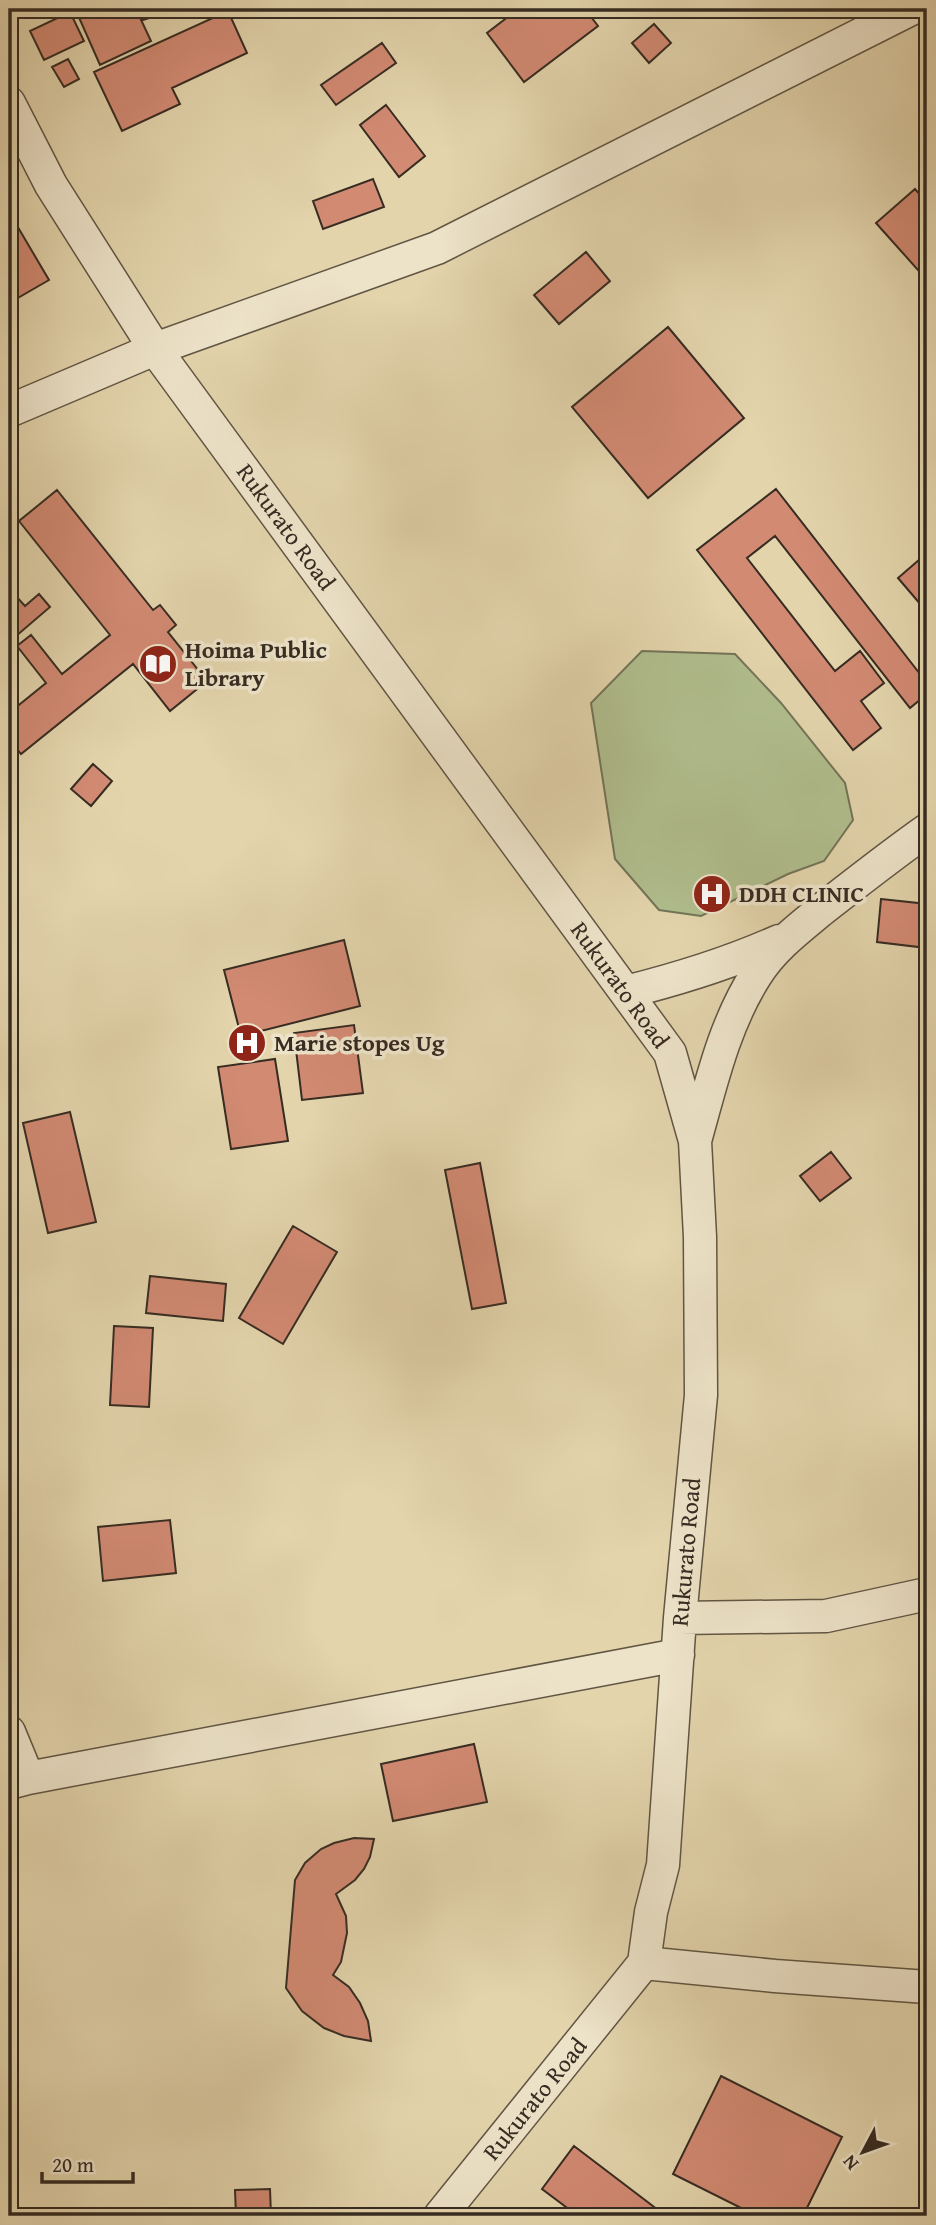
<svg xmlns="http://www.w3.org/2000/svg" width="936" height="2225" font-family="'Gentium Book Plus',serif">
  <rect width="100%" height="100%" fill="#e3d4ac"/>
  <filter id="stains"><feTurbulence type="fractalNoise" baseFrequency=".00286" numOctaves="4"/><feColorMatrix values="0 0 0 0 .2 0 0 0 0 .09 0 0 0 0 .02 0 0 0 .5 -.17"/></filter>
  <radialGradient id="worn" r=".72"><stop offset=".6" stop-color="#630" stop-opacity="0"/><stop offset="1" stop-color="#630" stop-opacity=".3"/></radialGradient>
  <path fill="#b0bd8d" stroke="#737458" stroke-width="2" d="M642,651L735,654L781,703L845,783L853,820L824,861L788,874L701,916L659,910L615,859L591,703Z"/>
  <path fill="#d28a73" stroke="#362c22" stroke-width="2" d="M87,9H136L151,41L100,65L77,13Z
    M140,9H178L143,20Z
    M518,9H585L598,26L524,82L487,33Z
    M638,9H654L644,17Z
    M228,11L247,53L172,88L180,104L122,131L94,72Z
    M70,12L84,41L44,60L30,31Z
    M654,24L671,43L649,63L632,43Z
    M382,43L396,63L336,105L321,85Z
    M68,59L79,79L64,87L52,67Z
    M386,105L425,156L399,177L360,125Z
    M373,179L384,207L323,229L313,201Z
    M915,189L927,203L926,279L876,223Z
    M19,229L49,280L9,303V235Z
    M586,252L610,281L559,324L534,295Z
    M668,327L744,418L648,498L572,407Z
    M9,364L22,403L9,407Z
    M776,489L927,683V694L910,708L775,536L747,558L835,671L860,651L884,683L861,701L881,728L853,750L697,550Z
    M57,490L153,610L160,605L176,625L168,632L207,681L170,711L133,664L21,754L9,739V713L46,683L17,646L31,635L62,674L110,635L19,521Z
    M927,553V612L898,578Z
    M14,594L25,606L39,594L50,607L9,642V598Z
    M93,764L112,781L91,806L71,789Z
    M881,899L927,904V948L877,942Z
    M344,940L360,1006L241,1036L224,970Z
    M354,1025L363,1093L302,1100L294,1033Z
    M275,1059L288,1141L231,1149L218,1067Z
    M9,1071L18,1098L9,1101Z
    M922,1074L927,1075V1107L919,1106Z
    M70,1112L96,1222L48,1233L23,1123Z
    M831,1152L851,1178L820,1201L800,1176Z
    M480,1163L506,1303L472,1309L445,1170Z
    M9,1214L13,1247L9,1248Z
    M293,1226L337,1252L283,1344L239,1318Z
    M150,1276L226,1284L223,1321L146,1313Z
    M114,1326L153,1328L149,1407L110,1405Z
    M170,1520L176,1573L103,1581L98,1527Z
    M474,1744L487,1802L393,1821L381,1764Z
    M354,1838L374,1839L370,1857L364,1869L355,1880L336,1894L346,1916L347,1933L341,1962L333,1975L349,1987L360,2003L368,2021L371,2041L344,2036L324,2028L302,2011L286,1988L295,1880L305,1863L321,1849L334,1843Z
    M721,2076L842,2137L803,2216H757L673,2174Z
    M574,2146L662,2213L660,2216H578L542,2189Z
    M270,2189L271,2215L236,2216L235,2190Z
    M554,2209L563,2216H548Z"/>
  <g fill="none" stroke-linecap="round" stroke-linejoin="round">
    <defs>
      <path id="minor" d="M9,103L51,185L155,349L670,1053L695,1141L700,1237L701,1395L680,1618L663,1865L651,1912L644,1963L440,2216
        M9,411L155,349L437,248L911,9
        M626,992C678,979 730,963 779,941
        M695,1141C711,1084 724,1025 756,975C772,949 797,930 820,911C856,883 890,856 927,830
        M680,1618L826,1616L927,1594
        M9,1732L28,1778
        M9,1783L28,1778L678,1655
        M644,1963L775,1976L927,1987"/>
    </defs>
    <use href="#minor" stroke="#615644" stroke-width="35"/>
    <use href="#minor" stroke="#ede3c9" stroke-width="32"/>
  </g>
  <defs>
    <symbol id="library-disc" viewBox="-11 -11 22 22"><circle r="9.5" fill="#8f2418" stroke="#ede3c9"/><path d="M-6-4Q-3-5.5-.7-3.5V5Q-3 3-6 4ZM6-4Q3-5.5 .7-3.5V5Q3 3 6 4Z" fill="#fff"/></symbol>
    <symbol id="hospital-disc" viewBox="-11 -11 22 22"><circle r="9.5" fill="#8f2418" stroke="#ede3c9"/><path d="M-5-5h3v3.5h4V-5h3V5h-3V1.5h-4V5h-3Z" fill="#fff"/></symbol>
  </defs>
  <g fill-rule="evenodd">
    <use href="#library-disc" x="136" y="642" width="44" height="44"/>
    <use href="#hospital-disc" x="690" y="872" width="44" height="44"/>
    <use href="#hospital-disc" x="225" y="1021" width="44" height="44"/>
  </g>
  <g text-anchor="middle" stroke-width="7" stroke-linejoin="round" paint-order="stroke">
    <g font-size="24" fill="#362c22" stroke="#ede3c9">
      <text transform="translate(286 527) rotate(54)" y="8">Rukurato Road</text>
      <text transform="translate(620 985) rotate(54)" y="8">Rukurato Road</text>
      <text transform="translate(686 1552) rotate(-85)" y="8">Rukurato Road</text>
      <text transform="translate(535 2099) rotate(-51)" y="8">Rukurato Road</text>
    </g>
    <g font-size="24" font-weight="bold" fill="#362c22" stroke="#ede3c9" text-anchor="start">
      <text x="185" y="658">Hoima Public<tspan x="185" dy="28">Library</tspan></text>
      <text x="739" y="902">DDH CLINIC</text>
      <text x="274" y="1051">Marie stopes Ug</text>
    </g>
  </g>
  <rect width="936" height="2225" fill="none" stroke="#e3d4ac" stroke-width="35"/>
  <rect x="10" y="10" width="915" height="2204" fill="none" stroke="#362c22" stroke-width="3.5"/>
  <rect x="18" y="18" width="901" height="2190" fill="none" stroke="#362c22" stroke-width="2"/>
  <g transform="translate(863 2152) rotate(229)" stroke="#ede3c9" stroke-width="5" paint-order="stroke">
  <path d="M0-5L12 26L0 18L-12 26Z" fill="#362c22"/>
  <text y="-10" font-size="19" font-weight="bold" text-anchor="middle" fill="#362c22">N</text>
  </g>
  <path d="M42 2172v10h91v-10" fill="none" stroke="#362c22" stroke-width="3.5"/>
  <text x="52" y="2172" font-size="21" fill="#362c22" stroke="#ede3c9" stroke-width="5" paint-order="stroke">20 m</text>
  <rect width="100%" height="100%" filter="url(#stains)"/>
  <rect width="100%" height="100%" fill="url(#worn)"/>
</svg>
